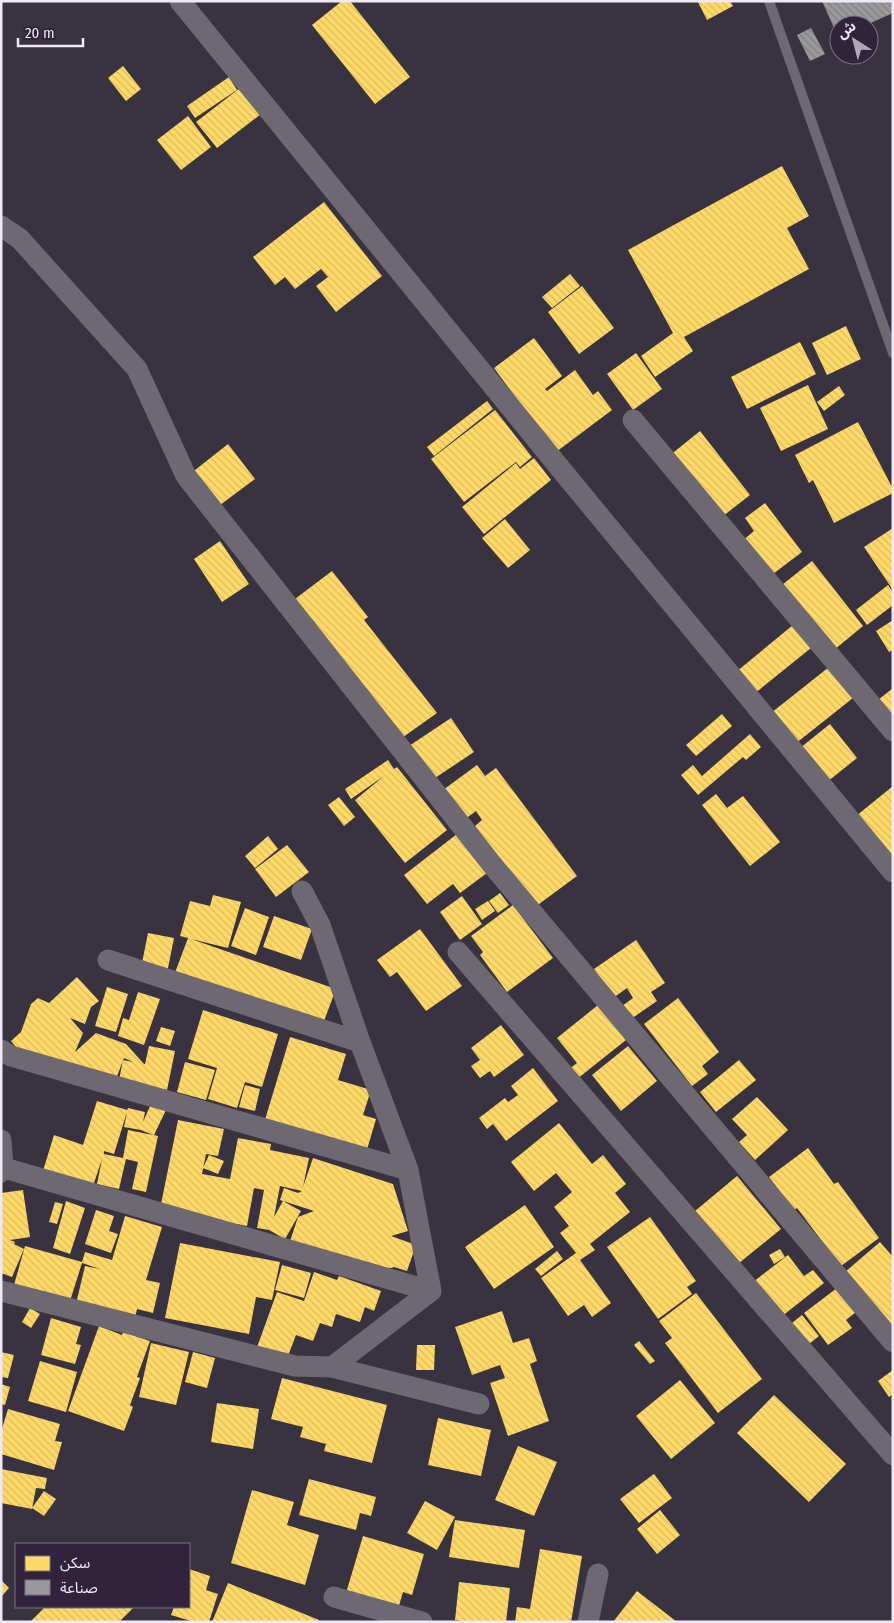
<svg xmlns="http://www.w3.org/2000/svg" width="894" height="1623" font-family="'Fira Sans Condensed','Noto Sans Arabic',sans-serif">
  <defs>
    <pattern id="homes-back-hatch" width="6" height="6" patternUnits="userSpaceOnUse" patternTransform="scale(1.25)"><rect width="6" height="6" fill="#ffd966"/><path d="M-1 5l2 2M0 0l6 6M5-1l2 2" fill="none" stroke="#dabb60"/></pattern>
    <pattern id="industry-back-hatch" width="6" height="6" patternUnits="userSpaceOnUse" patternTransform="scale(1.25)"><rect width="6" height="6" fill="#999"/><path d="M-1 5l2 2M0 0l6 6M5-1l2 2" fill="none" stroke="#818081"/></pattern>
  </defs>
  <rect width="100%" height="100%" fill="#393240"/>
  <path fill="url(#homes-back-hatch)" fill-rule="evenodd" d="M342,1H350L410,77L375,104L312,25Z
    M700,1H730L733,6L707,20L698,2Z
    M123,66L141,89L126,101L108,78Z
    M229,77L237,90L195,118L187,106Z
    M240,88L261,114L217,148L196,122Z
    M188,116L211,147L181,170L157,140Z
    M782,166L809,216L787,228L809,269L684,337L693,351L655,377L641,356L673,333L628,250Z
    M324,202L382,276L336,312L316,286L328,277L321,269L295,289L285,277L275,285L253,257Z
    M570,274L580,286L552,308L542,297Z
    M582,286L614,328L579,354L548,312Z
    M846,326L861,359L827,375L812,343Z
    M534,338L562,376L545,389L547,391L575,370L593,395L598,391L612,410L556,452L494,368Z
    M800,342L816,374L747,409L731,377Z
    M636,353L662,389L633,410L607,374Z
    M808,385L828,429L781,451L760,408Z
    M839,386L845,395L824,411L817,402Z
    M487,401L493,409L434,456L427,447Z
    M495,410L532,457L520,467L516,462L464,502L431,459Z
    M858,422L893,489V493L834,523L813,480L809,483L795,455Z
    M700,431L750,495L718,520L669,456Z
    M228,444L255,479L216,508L190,474Z
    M534,458L551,480L484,534L462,507L516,463L520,469Z
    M765,503L802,552L769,577L742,541L754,531L745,518Z
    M505,519L530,550L508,568L482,538Z
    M893,528V590L864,547Z
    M220,541L249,584L222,602L194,559Z
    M812,561L863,626L834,650L782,585Z
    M332,571L368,617L364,620L437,713L399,740L287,605Z
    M888,585L893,592V605L867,625L856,610Z
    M893,620V650L889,652L876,631Z
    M793,625L811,648L754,694L736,672Z
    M829,667L853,698L795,744L771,713Z
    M893,688V719L878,700Z
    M722,714L732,726L696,756L686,745Z
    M451,718L474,752L432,780L409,746Z
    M830,724L857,758L822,786L795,752Z
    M750,734L761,747L746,760L743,757L698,795L681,775L693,765L702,776Z
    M388,760L394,769L397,767L447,830L405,863L355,800L384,776L351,799L345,789Z
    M477,765L485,776L496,768L577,876L535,907L475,826L482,820L476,811L464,820L443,790Z
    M893,786V861L856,816Z
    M716,794L727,808L743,796L780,842L750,866L702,805Z
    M339,797L355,817L344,826L328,805Z
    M457,834L487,873L460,893L453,884L427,904L404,875Z
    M268,836L278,849L255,868L245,856Z
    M287,845L309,872L276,897L255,869Z
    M500,893L509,905L498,913L489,901Z
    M213,895L241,902L228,948L191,939L336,989L321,1029L173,978L188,938L180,936L190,901L210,906Z
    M462,896L482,924L460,940L440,912Z
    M488,901L495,911L482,920L475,909Z
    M513,905L553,958L507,992L480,955L483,952L471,936Z
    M245,908L269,917L256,955L231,946Z
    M274,916L312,929L301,960L263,947Z
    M420,929L462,986L426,1011L397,972L390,977L377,960Z
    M148,933L174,938L167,973L141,968Z
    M636,940L665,983L651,992L657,1001L631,1019L622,1006L633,998L627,988L613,998L594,969Z
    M77,977L99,1001L91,1007L85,1024L70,1018L83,1033L75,1052L96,1033L126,1044L144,1064H145L149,1046L175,1051L167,1090L119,1080L123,1060L133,1062L124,1058L114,1084L16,1047L11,1041L21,1032L31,1004L38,998L49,1003Z
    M107,987L128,994L116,1032L95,1026Z
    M138,992L160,999L144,1045L118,1036L123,1018L129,1020Z
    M678,998L719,1052L702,1066L708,1074L692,1086L644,1024Z
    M598,1005L626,1040L577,1079L569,1069L577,1063L557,1038Z
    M203,1010L278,1034L262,1087L245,1082L237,1108L208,1099L217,1068L188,1059Z
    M501,1025L524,1055L494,1077L490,1071L480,1078L471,1066L480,1060L471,1048Z
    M161,1027L175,1031L170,1046L156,1041Z
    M290,1037L346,1054L338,1080L371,1090L363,1115L376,1119L366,1153L264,1123Z
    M628,1046L657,1081L621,1111L592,1075Z
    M739,1060L756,1080L716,1112L700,1092Z
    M185,1062L215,1070L206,1100L177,1092Z
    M533,1068L558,1101L506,1141L493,1124L487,1129L479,1118L505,1098L508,1102L518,1095L511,1086Z
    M245,1085L260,1089L255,1111L239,1107Z
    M757,1097L788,1130L755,1160L739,1142L747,1135L732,1119Z
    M97,1101L127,1110L128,1108L145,1112L143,1122L151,1104L166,1110L154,1135L158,1136L146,1192L132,1189L138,1162L126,1159L119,1189L97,1184L102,1159L92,1189L42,1174L54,1135L83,1145ZM127,1112L124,1127L141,1130L153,1135L128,1130L123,1158L104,1154V1151L114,1154Z
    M178,1120L224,1129L218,1156L206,1154L202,1174L230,1179L238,1138L271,1144L270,1150L309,1158L303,1187L313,1158L393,1184L408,1231L391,1236L416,1245L407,1271L394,1267L382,1271L289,1244L298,1217L314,1211L280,1200L284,1188L298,1193L302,1191L280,1186L274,1217L283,1201L301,1211L285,1239L269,1230L257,1228L264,1190L254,1188L247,1226L160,1209Z
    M559,1123L592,1164L603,1155L626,1184L615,1193L630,1212L590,1244L595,1250L580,1260L611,1303L592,1317L584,1305L568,1316L541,1278L576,1253L560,1233L569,1226L554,1207L572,1192L556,1173L534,1191L511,1162Z
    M808,1148L834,1184L838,1182L879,1238L841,1266L797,1208L794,1210L769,1177Z
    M209,1155L224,1161L218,1174L203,1168Z
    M737,1176L781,1229L733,1268L689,1216Z
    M23,1190L30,1237L10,1240L15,1242L14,1244L24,1249L12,1277L1,1273V1193Z
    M66,1201L85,1208L70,1254L53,1248Z
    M55,1202L63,1204L57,1224L49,1222Z
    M525,1205L554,1247L494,1289L465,1247Z
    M96,1210L114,1216L109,1231L118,1234L111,1253L85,1244Z
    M125,1216L162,1227L146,1280L160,1283L153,1313L137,1309L135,1318L76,1304L85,1266L100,1269L82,1263L70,1301L14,1285L25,1246L82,1262L85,1252L112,1260Z
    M650,1217L696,1281L687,1287L692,1294L658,1319L607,1247Z
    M880,1242L893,1257V1327L845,1272Z
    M180,1243L280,1262L272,1300L256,1297L249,1334L165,1318Z
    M780,1249L785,1257L774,1264L769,1255Z
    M557,1251L563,1259L541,1276L535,1269Z
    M788,1255L804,1276L813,1270L824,1283L781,1317L753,1282Z
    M282,1265L311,1273L304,1298L275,1290Z
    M314,1272L337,1280L339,1276L381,1291L374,1311L365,1307L360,1322L336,1314L332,1327L320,1323L313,1341L296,1335L286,1361L256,1350L277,1292L304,1301Z
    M837,1288L856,1312L846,1320L852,1328L828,1345L804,1313Z
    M696,1293L762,1379L718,1413L665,1343L672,1338L659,1321Z
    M30,1308L40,1314L31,1328L22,1322Z
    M502,1311L513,1343L529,1338L537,1361L530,1364L549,1421L508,1436L490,1383L505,1378L500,1365L472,1375L455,1327Z
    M802,1315L819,1336L809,1344L792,1323Z
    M51,1318L81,1327L76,1344L81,1345L75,1364L41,1355Z
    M99,1326L122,1335L123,1332L150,1341L137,1377L140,1378L130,1405L133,1407L124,1431L68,1411Z
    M639,1341L655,1361L650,1364L634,1345Z
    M151,1343L189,1352L176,1405L139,1397Z
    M417,1345H435L434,1370H416Z
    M1,1352L14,1355L8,1378L1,1377Z
    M193,1352L215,1358L207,1388L185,1382Z
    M40,1361L77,1372L66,1412L28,1401Z
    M893,1370V1394L889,1397L878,1381Z
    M282,1378L387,1405L372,1463L324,1451L326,1444L300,1437L303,1427L271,1419Z
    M680,1380L715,1423L671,1459L636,1416Z
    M1,1384L10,1387L5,1405L1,1404Z
    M774,1395L846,1464L809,1502L737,1433Z
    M217,1403L259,1409L253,1449L211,1442Z
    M8,1409L60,1424L55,1441L62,1442L54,1470L1,1454V1432Z
    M438,1418L491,1430L481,1476L428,1465Z
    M518,1446L557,1462L534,1516L495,1500Z
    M1,1469L47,1478L45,1489L36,1488L32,1509L1,1503Z
    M654,1474L672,1498L639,1523L620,1499Z
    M309,1479L376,1497L371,1516L360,1513L356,1530L299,1515Z
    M252,1490L294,1502L287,1525L319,1535L305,1585L231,1563Z
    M44,1491L56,1499L44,1516L32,1508Z
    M425,1501L455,1517L437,1550L407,1533Z
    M660,1510L680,1535L657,1554L637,1529Z
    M455,1520L525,1530L519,1568L449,1557Z
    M363,1536L424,1554L412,1595L403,1592L398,1609L346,1593Z
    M540,1549L582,1556L571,1622H515L517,1607L530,1609Z
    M189,1569L210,1576L206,1590L218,1594L209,1622H194L171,1615L174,1607H189Z
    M1,1580L9,1588L1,1597Z
    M459,1582L510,1588L506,1622H470L455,1620Z
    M228,1583L319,1620L318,1622H212Z
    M637,1591L677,1622H613Z
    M45,1607H134L119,1622H30Z"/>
  <path fill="url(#industry-back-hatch)" d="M822,1H893V13L866,25H839V39Z
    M811,28L825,54L810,61L797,35Z"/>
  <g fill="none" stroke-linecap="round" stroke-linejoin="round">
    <path stroke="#6e6873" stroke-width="10" d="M769,1L893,353"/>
    <path stroke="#6e6873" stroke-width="21" d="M180,1L564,473L893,872
      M1,226L20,239L137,369L186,476L494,867L893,1342
      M633,420L893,731
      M458,952L893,1455
      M108,960L360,1042
      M1,1050L11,1056L408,1170
      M1,1140L3,1167L1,1172
      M1,1167L431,1291
      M1,1291L295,1366L332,1367L431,1291L408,1170L360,1042L320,925L302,891
      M332,1367L479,1404
      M334,1597L422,1622
      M588,1622L598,1574"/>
  </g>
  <rect width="894" height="1623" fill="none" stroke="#f0e7f8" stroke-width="5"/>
  <rect x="15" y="1543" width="175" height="65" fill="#30233b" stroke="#7d7187"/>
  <rect x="25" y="1556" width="25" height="15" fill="#ffd966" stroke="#7d7187"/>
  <text x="60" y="1568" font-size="15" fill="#f0e7f8">سكن</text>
  <rect x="25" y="1580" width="25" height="15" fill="#999999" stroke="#7d7187"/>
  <text x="60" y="1593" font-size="15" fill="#f0e7f8">صناعة</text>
  <g transform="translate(854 40) rotate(324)"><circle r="24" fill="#30233b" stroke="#7d7187"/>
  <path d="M0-4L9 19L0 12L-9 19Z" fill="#b0a8b8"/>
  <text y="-8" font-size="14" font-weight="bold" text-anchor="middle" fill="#f0e7f8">ش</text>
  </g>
  <path d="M18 38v8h65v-8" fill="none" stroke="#f0e7f8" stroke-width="2.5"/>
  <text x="25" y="38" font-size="15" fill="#f0e7f8" stroke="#30233b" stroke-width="4" paint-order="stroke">20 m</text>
</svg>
